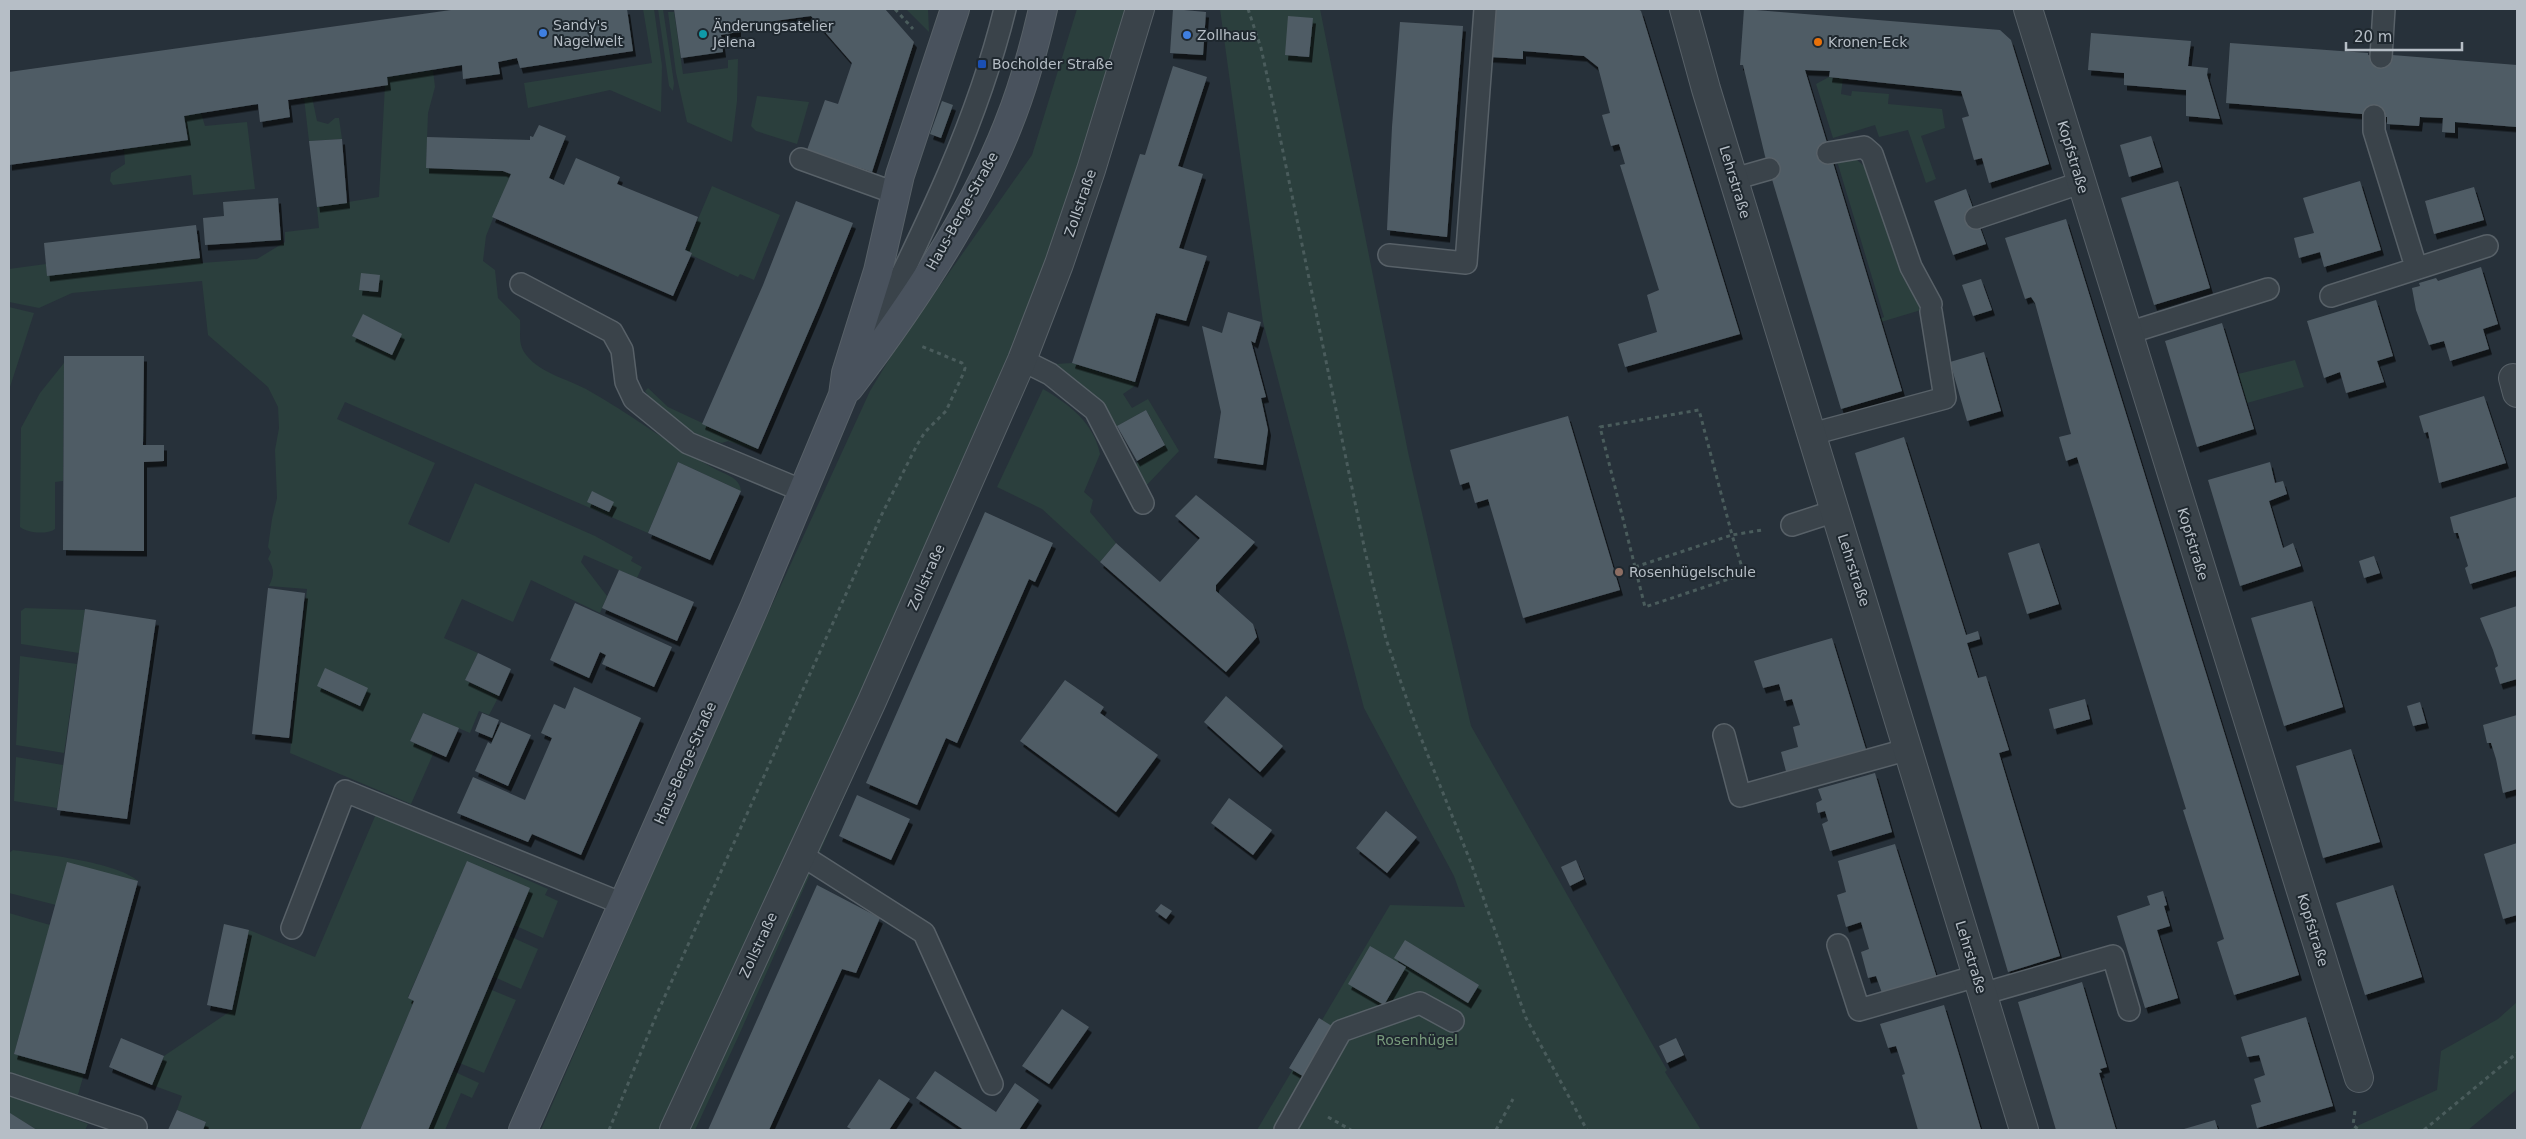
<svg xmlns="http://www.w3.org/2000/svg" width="2526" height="1139" font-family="'DejaVu Sans',sans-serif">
  <defs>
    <filter id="shadow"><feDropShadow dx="3" dy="5.5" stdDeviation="0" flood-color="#0009"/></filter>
  </defs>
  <rect width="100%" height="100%" fill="#27313a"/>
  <path fill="#2b3f3d" d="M643,9H654L662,66L661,112L610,90L528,108L524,83L652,63Z
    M658,9H663L674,83L673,91L669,86Z
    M906,9H928L929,32Z
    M1077,9H1140L1001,402L956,544L739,1035L695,1130H541L722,714L870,391L896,348L1032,155Z
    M1220,9H1320L1408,452L1471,726L1667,1070L1665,1072L1701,1130H1257L1390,905L1465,907L1454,876L1364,708L1263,322Z
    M668,12H674L683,74L728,68V60L738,59L737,101L732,142L687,122L676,73Z
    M433,70L435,87L428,113L426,168L503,171L511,174L486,236L483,261L495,270L498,298L520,320C521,334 517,344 527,356C541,373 567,379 586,389C631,414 671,446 717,470C727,475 740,478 741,491L678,462L648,533L345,402L337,419L435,463L408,524L449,543L475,483L595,536L633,557L631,561L642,567L637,578L584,555L581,562L607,596L600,613L531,580L513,622L462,599L444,638L478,653L465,680L499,696L489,715L479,711L470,733L423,713L410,741L434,752L411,804L290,753L307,589L269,586C274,575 275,570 268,559L271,552L268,547L272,519L277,498L275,450L279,428L278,407L268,387L208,335L202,281L72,293L39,308L9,302V269L46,264L47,275L200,258L201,263L257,259L285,242V232L319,228L317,207L379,197L385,85L388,84L387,77Z
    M1829,77L1843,78L1841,94L1851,96L1852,91L1889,94L1888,104L1942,109L1945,128L1921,136L1936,179L1926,183L1908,130L1879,137L1875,125L1833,138L1816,84Z
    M757,96L809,102L797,144L756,131L751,126Z
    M312,97L317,121L328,124L335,118H339L342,139L309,141L304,98Z
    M201,113L205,126L247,122L255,189L193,195L191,175L113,185L110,181L111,173L125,164L124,149L188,140L184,116Z
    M1849,158L1857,160L1865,167L1900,272L1921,310L1881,322L1879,319L1884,317L1837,161Z
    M712,186L780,215L754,280L740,274L738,277L691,255L692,253L685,250Z
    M9,307L34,313L9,390Z
    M2295,360L2304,387L2247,403L2238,374Z
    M64,363L63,481L55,482V529C47,535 27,533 20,527L21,428L40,393Z
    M1072,363L1139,383L1123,394L1132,408L1148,399L1179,451L1143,489L1132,466L1165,445L1146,410L1117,426L1102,402L1056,364Z
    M648,388L668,407L758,449L755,450L728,441L722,443C692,435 662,417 645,391Z
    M1043,389C1069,404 1094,423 1100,454L1084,492L1093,500L1090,512L1116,543L1100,562L1042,509L997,487Z
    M25,608L85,610L79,653L21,644V611Z
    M20,656L77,664L64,753L16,745Z
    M16,757L63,765L57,808L14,801Z
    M376,814L548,889L545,895L558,901L543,938L514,925L467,862L408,997L414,1001L360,1130H203L206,1122L177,1110L182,1096L152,1085L164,1056L232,1010L249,930L315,957Z
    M13,850C42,854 117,862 138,881L56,905L9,893V853Z
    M9,913L50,925L14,1054L84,1074L77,1098L9,1074Z
    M509,936L538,949L521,989L492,976Z
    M487,988L516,1000L484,1073L457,1062Z
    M2517,1002V1089L2468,1130H2348L2437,1090L2441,1051L2498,1019Z
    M453,1071L479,1083L472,1098L461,1093L445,1130H428Z
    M9,1095L88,1124L85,1130H37L11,1114L9,1116Z"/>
  <path fill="#505c65" filter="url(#shadow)" d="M458,9H627L633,51L520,68L517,58L498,62L500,74L463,79L462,65L387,77L388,85L288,100L290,117L260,122L258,104L201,113L184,116L188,140L9,165V72Z
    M674,9H885L914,42L872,172L807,150L825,100L838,104L852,63L811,16L738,26V32L721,35L723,52L681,58Z
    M1173,9L1206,12L1203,55L1170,53Z
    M1492,9H1638L1641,11L1740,334L1625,367L1618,344L1657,332L1647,295L1659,290L1620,165L1625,164L1619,144L1611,146L1602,115L1610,113L1598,67L1584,56L1523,51V59L1490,57Z
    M1744,9L2000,30L2011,40L2049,164L1989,183L1982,158L1974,160L1962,118L1969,116L1961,91L1829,77L1830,71L1805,70L1902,391L1841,409L1765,156L1743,65H1740Z
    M1288,16L1313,18L1309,57L1285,55Z
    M1400,22L1463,26L1447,237L1387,230L1392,127Z
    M2091,33L2191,41L2188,66L2208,68L2207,75L2220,119L2186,116V90L2124,85V73L2088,70Z
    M2230,43L2368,53V55L2381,57H2392V55L2517,65V127L2455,122V133L2442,132L2443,118L2420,117L2419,126L2387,124V117L2362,116V114L2226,103Z
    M1173,66L1207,77L1178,166L1203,174L1179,248L1207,256L1186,321L1156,313L1135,382L1072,363L1140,154L1145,155Z
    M942,101L953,105L941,138L930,134Z
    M539,125L566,136L549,178L564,185L576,158L620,177L617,184L698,217L685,250L692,253L673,296L492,217L511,174L503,171L426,168L427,137L530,140V136L533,137Z
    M2151,136L2161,167L2129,177L2120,145Z
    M342,139L347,203L317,207L309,141Z
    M2178,181L2210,288L2154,305L2121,198Z
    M2360,181L2381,250L2324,267L2320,252L2299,258L2294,238L2314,233L2303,198Z
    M2474,187L2484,220L2434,234L2425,201Z
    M1966,189L1986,244L1953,255L1934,201Z
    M278,198L281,240L205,245L203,218L224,216L223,202Z
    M796,201L853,223L819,307L758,449L702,424L763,285Z
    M2066,219L2299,975L2234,995L2217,942L2224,939L2183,810L2186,809L2077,457L2066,461L2059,437L2071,434L2035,303L2031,297L2025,299L2005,238Z
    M196,225L200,258L47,276L44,243Z
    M2481,267L2498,324L2483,329L2489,349L2450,361L2444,341L2429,345L2416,310L2412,288L2420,286L2419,283L2436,278L2438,281Z
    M361,273L380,275L378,292L359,290Z
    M1981,279L1992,310L1973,316L1962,285Z
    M2376,300L2393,356L2377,361L2384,382L2346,393L2340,372L2324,378L2307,321Z
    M1228,312L1261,322L1255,343L1251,341L1266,397L1261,398L1268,430L1263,465L1214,458L1221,412L1202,326L1222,333Z
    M363,314L402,334L392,355L352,336Z
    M2222,323L2254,429L2197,447L2165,341Z
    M1984,352L2001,411L1967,421L1950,362Z
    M64,356H144L143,445H164V461L144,462V551L63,550Z
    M2484,396L2506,463L2439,483L2428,432L2424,433L2419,416Z
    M1146,410L1165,445L1137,461L1117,426Z
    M1568,416L1620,590L1523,618L1488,499L1475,503L1469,482L1460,485L1450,450Z
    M1904,437L1966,635L1978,631L1980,639L1967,643L1978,678L1986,676L2009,750L1999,753L2060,956L2008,972L1855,453Z
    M678,462L741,491L710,560L648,533Z
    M2270,462L2275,483L2283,481L2287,494L2269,501L2283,548L2293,543L2301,566L2240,586L2208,480Z
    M592,491L614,502L609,512L587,502Z
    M1196,495L1255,542L1216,585V591L1253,624L1257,637L1226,672L1100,562L1116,543L1160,582L1200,538L1175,516Z
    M2516,497L2517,570L2470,584L2465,568L2468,566L2458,533H2454L2450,517Z
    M985,512L1053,543L1035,582L1029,579L957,743L946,738L917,805L866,783Z
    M2039,543L2059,604L2027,614L2008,553Z
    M2374,556L2380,573L2364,578L2359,561Z
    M619,570L694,602L677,641L602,608Z
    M268,588L305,593L289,738L252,734Z
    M2312,601L2343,707L2284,726L2251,618Z
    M575,603L672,647L654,687L602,664L606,655L600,652L589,678L550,660Z
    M2517,606V679L2500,684L2495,668L2498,666L2493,650L2480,618Z
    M85,609L156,620L127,819L57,810Z
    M1832,638L1868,756L1788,779L1781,752L1798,747L1793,727L1800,725L1792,699L1784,701L1779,684L1763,688L1754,661Z
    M478,653L511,669L499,696L465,680Z
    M325,668L368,688L360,706L317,686Z
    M1065,680L1104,707L1100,713L1158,755L1116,812L1020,741Z
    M574,687L641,718L581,855L532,834L528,842L457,813L473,777L525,800L552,738L541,733L554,704L565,709Z
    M1226,696L1283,746L1260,772L1204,722Z
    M2085,699L2090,719L2054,729L2049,709Z
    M2420,702L2426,723L2413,726L2407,706Z
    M423,713L459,728L446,757L410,741Z
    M482,713L499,720L492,738L475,731Z
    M2517,715V789L2503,793L2496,759L2491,743H2487L2483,725Z
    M501,722L531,735L508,786L475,771L488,742L491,744Z
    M2351,749L2380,842L2323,858L2296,766Z
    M1875,773L1892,832L1830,851L1822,824L1828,821L1825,811L1818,813L1816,803L1822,800L1818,789Z
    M857,795L910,819L891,860L839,836Z
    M1229,798L1272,830L1253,855L1211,823Z
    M1386,811L1417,837L1387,873L1356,848Z
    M2517,843V915L2503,919L2484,854Z
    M1895,844L1937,978L1882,993L1876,976L1868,978L1861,952L1869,949L1861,922L1846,927L1837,895L1846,892L1838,861Z
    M1576,860L1584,879L1570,886L1561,867Z
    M467,861L530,888L428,1130H360L414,1001L408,998Z
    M67,862L138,881L85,1074L14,1054Z
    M817,885L880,918L856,973L842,969L769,1130H708Z
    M2393,885L2422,977L2365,995L2336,903Z
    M2163,891L2167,905L2164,906L2170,926L2157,930L2178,998L2145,1008L2117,916L2150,905L2147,896Z
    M1161,904L1172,911L1166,919L1155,911Z
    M224,924L249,930L232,1010L207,1005Z
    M1405,940L1479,985L1468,1003L1394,958Z
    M1370,946L1406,967L1384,1005L1348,984Z
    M2082,982L2107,1067L2100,1069L2102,1072L2099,1073L2116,1130H2056L2018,1002Z
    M1944,1005L1960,1058L1981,1130H1918L1902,1075L1905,1074L1896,1046L1888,1048L1880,1024Z
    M1062,1009L1089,1027L1049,1084L1022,1066Z
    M2306,1017L2333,1106L2257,1128L2251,1105L2261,1102L2254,1079L2265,1075L2259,1055L2247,1057L2241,1037Z
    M1319,1018L1335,1028L1306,1078L1289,1068Z
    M121,1038L164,1056L152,1085L109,1067Z
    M1676,1038L1684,1055L1667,1063L1659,1046Z
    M935,1071L996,1112L1015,1083L1039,1100L1019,1130H964L916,1098Z
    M879,1079L910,1099L889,1130H853L847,1127Z
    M177,1110L206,1122L203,1130H168Z
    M10,1113L37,1130H9Z
    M2215,1120L2218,1130H2185L2184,1129Z"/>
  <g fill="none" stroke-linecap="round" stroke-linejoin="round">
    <defs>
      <path id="lane" d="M2381,57L2384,9
        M2374,116V131L2416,267
        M1828,153L1864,147L1872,154L1911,267L1931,304
        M801,159L895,193
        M1734,179L1769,169
        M1976,218L2080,183
        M1389,255L1466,263L1485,9
        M521,284L612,332L622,350L626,382L634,399L688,443L803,491
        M2331,296L2487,246
        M2128,333L2268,289
        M863,354C918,242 975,131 1005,9
        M1022,360L1050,374L1095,410L1143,503
        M1812,434L1945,398L1931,311
        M1792,525L1835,511
        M1724,735L1740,796L1909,749
        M800,854L924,933L992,1084
        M292,928L345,791L623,904
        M1838,945L1859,1010L1977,976
        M1982,994L2113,956L2129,1010
        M9,1084L136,1127L135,1130
        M1285,1130L1341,1031L1420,1003L1453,1021"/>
      <path id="street" d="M1684,9L1706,89L2024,1130
        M2028,9L2359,1078
        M2513,378L2517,393
        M674,1130L872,701L1022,360L1059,264L1091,170L1140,9"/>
      <path id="secondary" d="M849,388C907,312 973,214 1008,125C1023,88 1034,48 1043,9
        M523,1130L754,608L843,395L846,373L878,271L900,175L955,9"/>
    </defs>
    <use href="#lane" stroke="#586168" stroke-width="24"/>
    <use href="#street" stroke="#586168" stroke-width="30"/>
    <use href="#secondary" stroke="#586168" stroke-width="30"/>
    <path stroke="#4a5c5c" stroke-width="3" stroke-dasharray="4 4" stroke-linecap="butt" d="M895,9L913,29
      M1248,9L1261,48L1273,103L1365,551L1386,639L1415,723L1471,863L1526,1018L1587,1130
      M1635,567L1732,535L1699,410L1600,427L1645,607L1744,574L1732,535L1762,530
      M2355,1111L2353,1125L2359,1130
      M1328,1117L1351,1130
      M609,1130L656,1016L882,514L917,445L925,432L946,411L964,372L965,368L962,363L921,346
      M1496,1130L1513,1099
      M2424,1130L2517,1053"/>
    <use href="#lane" stroke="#3a434a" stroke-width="21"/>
    <use href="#street" stroke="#3a434a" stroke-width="28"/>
    <use href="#secondary" stroke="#49525d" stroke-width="28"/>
  </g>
  <g fill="#3f7fe0" stroke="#1f282f" stroke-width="2">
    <circle cx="543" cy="33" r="5"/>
    <circle cx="1187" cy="35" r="5"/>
  </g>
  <circle fill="#0f9aa8" stroke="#1f282f" stroke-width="2" cx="703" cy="34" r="5"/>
  <circle fill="#e8710a" stroke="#1f282f" stroke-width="2" cx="1818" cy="42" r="5"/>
  <rect fill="#1a4fb4" stroke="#1f282f" stroke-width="2" x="977" y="59" width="10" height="10" rx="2.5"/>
  <circle fill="#8d6e63" stroke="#1f282f" stroke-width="2" cx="1619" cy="572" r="5"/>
  <g text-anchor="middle" stroke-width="4" stroke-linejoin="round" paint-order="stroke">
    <g font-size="14" fill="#b6bec6" stroke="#1f282f" text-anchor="start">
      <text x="553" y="30">Sandy's<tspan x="553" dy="16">Nagelwelt</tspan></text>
      <text x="713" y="31">Änderungsatelier<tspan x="713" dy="16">Jelena</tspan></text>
      <text x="1197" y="40">Zollhaus</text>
      <text x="1828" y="47">Kronen-Eck</text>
      <text x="992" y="69">Bocholder Straße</text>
      <text x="1629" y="577">Rosenhügelschule</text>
    </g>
    <g font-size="14" fill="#b6bec6" stroke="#1f282f">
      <text transform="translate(2073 157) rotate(73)" y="5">Kopfstraße</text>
      <text transform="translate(1735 182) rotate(73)" y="5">Lehrstraße</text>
      <text transform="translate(1080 203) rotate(-71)" y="5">Zollstraße</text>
      <text transform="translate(962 211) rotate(-61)" y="5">Haus-Berge-Straße</text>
      <text transform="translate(2193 544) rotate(73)" y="5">Kopfstraße</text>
      <text transform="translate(1854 570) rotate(72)" y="5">Lehrstraße</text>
      <text transform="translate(926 577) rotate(-66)" y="5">Zollstraße</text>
      <text transform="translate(685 763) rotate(-66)" y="5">Haus-Berge-Straße</text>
      <text transform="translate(2313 930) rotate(73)" y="5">Kopfstraße</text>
      <text transform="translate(758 945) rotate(-65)" y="5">Zollstraße</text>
      <text transform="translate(1971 957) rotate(73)" y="5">Lehrstraße</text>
    </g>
    <g font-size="14" fill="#77997b" stroke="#1f282f">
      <text x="1417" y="1045">Rosenhügel</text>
    </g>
  </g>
  <rect width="2526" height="1139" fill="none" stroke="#b6bec6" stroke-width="20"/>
  <path d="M2346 42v8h116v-8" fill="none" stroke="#b6bec6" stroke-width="2.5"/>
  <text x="2354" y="42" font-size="15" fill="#b6bec6" stroke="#1f282f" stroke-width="4" paint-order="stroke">20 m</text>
</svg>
